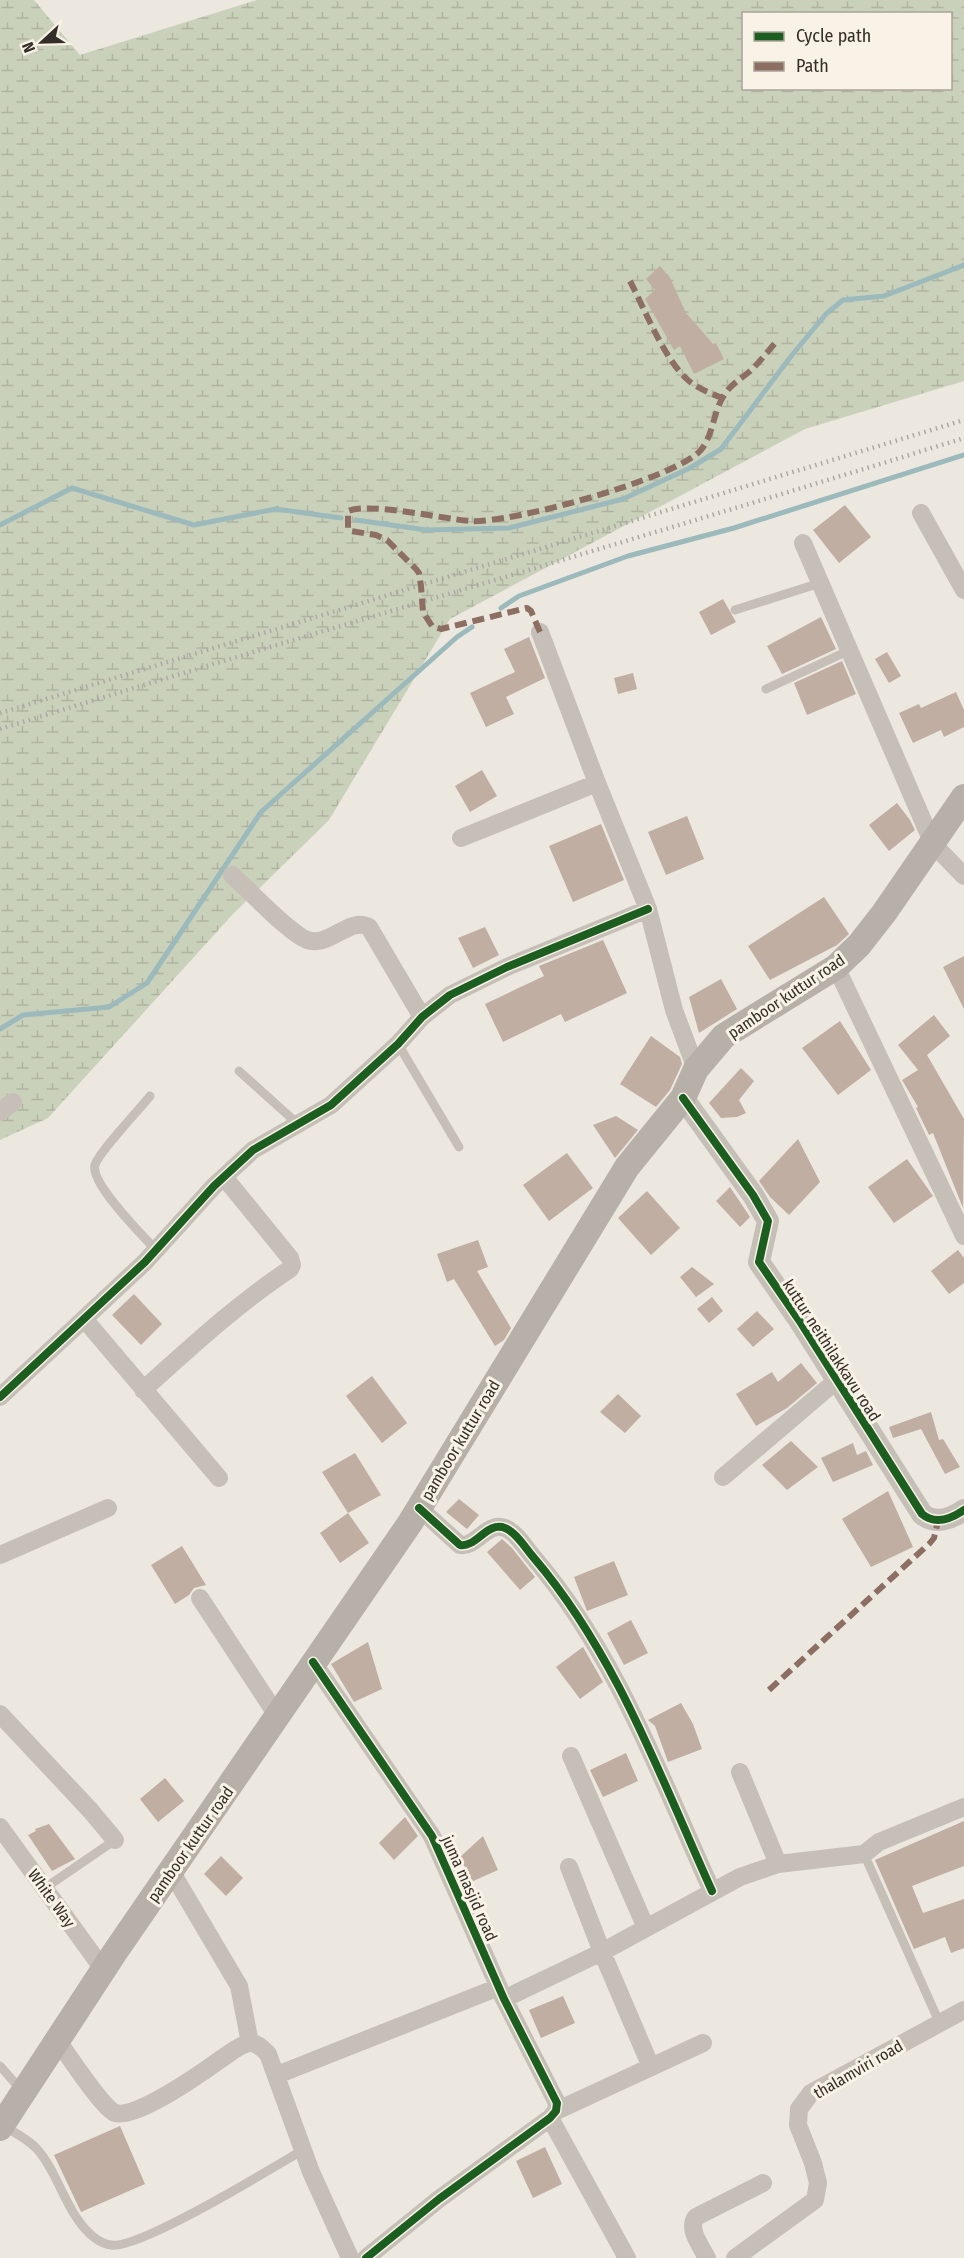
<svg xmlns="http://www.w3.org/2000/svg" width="964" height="2258" font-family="'Fira Sans Condensed',sans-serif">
  <defs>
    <pattern id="wetland-marsh" width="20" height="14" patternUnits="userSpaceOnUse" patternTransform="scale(1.5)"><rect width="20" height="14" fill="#cad1ba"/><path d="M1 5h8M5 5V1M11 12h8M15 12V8" fill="none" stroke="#aeb4a0"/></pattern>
  </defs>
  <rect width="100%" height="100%" fill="#ece8df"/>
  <path fill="url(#wetland-marsh)" fill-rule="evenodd" d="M0,0H34L80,55L257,0H964V381L805,429L450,619L329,820L233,914L48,1118L0,1140ZM744,14H950V88H744Z"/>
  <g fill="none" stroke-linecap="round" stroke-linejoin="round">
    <path stroke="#9cb9bc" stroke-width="5" d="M356,520L426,530L509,528L623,499L690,468L721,449L792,355L826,314L843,300L884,296L964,265
      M0,525L72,488L194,525L276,509L341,518
      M501,608L519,596L628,556L734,528L964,455
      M0,1029L23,1015L109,1007L147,983L261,812L457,637L472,627"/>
  </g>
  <path fill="#bfaea1" d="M660,266L670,278L686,313L713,344L716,343L724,359L694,374L680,346L674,350L645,299L655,290L646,279Z
    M845,505L871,537L839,563L813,530Z
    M723,599L736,622L711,635L699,612Z
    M821,617L836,649L782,674L767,646Z
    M529,637L545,678L506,697L514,714L486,727L470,693L515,672L504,649Z
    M887,652L901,676L889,683L875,659Z
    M842,661L856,694L807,715L794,683Z
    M633,673L637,689L618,694L614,678Z
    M956,692L964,710V727L944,737L941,730L913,743L899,713L919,704L921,708Z
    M482,770L497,796L470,812L455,786Z
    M897,803L910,820L915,830L889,851L869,825Z
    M687,816L704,859L666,875L648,832Z
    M601,824L624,880L573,902L549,846Z
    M824,897L849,934L837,945L770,980L748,946Z
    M485,927L499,955L473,968L458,938Z
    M603,940L627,993L565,1022L561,1014L503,1042L485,1004L544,976L539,966Z
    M964,956V1009L943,967Z
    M721,979L737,1009L699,1033L689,997Z
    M934,1015L950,1036L927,1055L964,1119L963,1208L933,1133L929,1135L916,1108L918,1107L902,1080L918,1070L898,1045Z
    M840,1021L871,1070L838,1095L802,1048Z
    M651,1036L680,1057L682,1064L670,1090L656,1107L620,1084Z
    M741,1068L754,1081L739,1100L746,1113L737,1117L721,1118L709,1103Z
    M616,1116L638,1130L615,1158L593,1125Z
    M798,1139L820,1182L789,1215L770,1197L759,1181Z
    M567,1153L593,1188L549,1221L523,1185Z
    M907,1159L933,1196L894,1223L868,1187Z
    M730,1187L750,1217L740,1227L716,1201Z
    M647,1191L680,1228L651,1255L618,1218Z
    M478,1240L488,1267L477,1271L511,1328L504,1340L495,1346L454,1279L447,1282L437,1254Z
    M958,1250L964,1258V1283L949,1294L931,1271Z
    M692,1267L714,1284L696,1297L680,1277Z
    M134,1294L162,1324L141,1345L112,1315Z
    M712,1297L723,1311L709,1323L697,1309Z
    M757,1311L774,1329L753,1347L737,1329Z
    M801,1363L817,1383L787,1408L756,1426L736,1394L772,1372L778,1382Z
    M372,1376L407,1423L382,1443L346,1396Z
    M618,1394L641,1416L625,1433L600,1412Z
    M931,1412L939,1440L943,1439L960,1467L945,1474L921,1429L893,1438L889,1427Z
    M791,1441L818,1467L787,1490L762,1465Z
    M853,1443L857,1455L866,1451L873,1465L833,1482L821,1458Z
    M355,1453L381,1495L348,1513L322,1472Z
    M888,1491L913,1547L871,1567L842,1519Z
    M459,1499L479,1515L467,1529L446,1512Z
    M348,1513L369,1543L340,1563L320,1533Z
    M502,1539L512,1548L535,1577L520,1590L487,1552Z
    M182,1546L206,1585L194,1588L189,1595L175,1604L151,1565Z
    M614,1561L628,1595L587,1611L574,1577Z
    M631,1620L648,1653L624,1665L607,1633Z
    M368,1642L382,1689L354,1702L331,1664Z
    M583,1647L603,1682L580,1699L556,1667Z
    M681,1703L693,1724L702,1749L668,1762L655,1726L648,1720Z
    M626,1753L638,1781L603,1797L590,1770Z
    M165,1778L184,1801L158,1822L140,1799Z
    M405,1817L418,1836L394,1860L379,1843Z
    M964,1821V1866L912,1886L923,1913L964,1899V1948L951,1953L945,1937L914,1949L875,1860Z
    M49,1824L75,1859L52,1871L28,1835L36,1831L35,1829Z
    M483,1836L498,1870L471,1882L460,1857Z
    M221,1856L243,1878L226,1896L204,1874Z
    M563,1996L575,2023L541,2038L529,2010Z
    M120,2126L145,2184L81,2212L54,2155Z
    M545,2147L562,2184L533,2198L516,2161Z"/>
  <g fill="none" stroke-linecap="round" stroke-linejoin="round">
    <path stroke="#c5bfb8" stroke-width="9" d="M735,610L820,583
      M766,689L850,650
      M398,1044L459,1147
      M239,1071L299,1125
      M150,1096C140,1109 98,1153 95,1165C90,1183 142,1235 156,1250
      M864,1854L940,2024
      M45,1888L115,1840
      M0,2066L22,2091
      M4,2126C15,2133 28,2139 37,2149C54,2168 62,2196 76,2217C84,2229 96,2243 111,2245C139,2250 272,2168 303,2150"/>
    <path stroke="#c5bfb8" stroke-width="18" d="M921,513L964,590
      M803,543L933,844L964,876
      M540,632L597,783L648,909L674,1010L696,1069
      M461,838L597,783
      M232,875C249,890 289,933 307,940C329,948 350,916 369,927L422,1017
      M836,967L964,1236
      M0,1112L13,1102
      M85,1320L219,1478
      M143,1390C191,1347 237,1304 290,1269L292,1265L290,1258L224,1177
      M0,1397L145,1262L214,1186L253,1150L331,1105L398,1044L422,1017L450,995L507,967L648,909
      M723,1477L836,1381
      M419,1508L460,1545C476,1548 487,1521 505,1528C516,1532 526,1549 534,1558C616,1654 660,1776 712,1891
      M0,1555L108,1508
      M200,1598L278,1717
      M313,1662L432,1836L504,1999L557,2103L556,2111L550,2118L439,2199L366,2258
      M0,1714L90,1810L115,1840
      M571,1756L646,1928
      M740,1772L778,1864
      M0,1827L103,1969
      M569,1867L602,1952L651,2067
      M171,1871L239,1986L250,2043
      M504,1999L602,1952L740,1877L778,1864L864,1854L879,1842L964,1807
      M58,2041C68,2055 102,2107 115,2113C135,2120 203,2072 221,2059C229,2054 239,2045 249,2043C257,2042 263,2049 268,2054L311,2172L350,2258
      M277,2075L499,1987
      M556,2111L703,2043
      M550,2118L627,2258
      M707,2258C701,2246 687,2229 696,2217L763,2183
      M735,2258L815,2200L818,2183L813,2163L798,2125L799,2109L811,2093L964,2010"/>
    <path stroke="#c5bfb8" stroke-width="22" d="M683,1098L753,1195L768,1221L759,1262L801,1323L922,1514C935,1525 951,1519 964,1510"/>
    <path stroke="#b6b0a9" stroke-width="26" d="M0,2128L115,1952L410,1523L627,1167L683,1098L696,1069L724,1036L836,967L859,945L884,913L964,797"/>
    <path stroke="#aca8a3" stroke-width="4.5" stroke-dasharray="1.5 4.5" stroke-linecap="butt" d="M0,713L964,420
      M0,729C321,630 643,538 964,438"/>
    <path stroke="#8d6e63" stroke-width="6" stroke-dasharray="12 6" stroke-linecap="butt" d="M630,281C645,310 665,361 689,381C699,389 710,393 722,398
      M540,632L531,611L527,608L441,629L432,626L423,612L421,586L419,573L416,569L387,540L376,535L350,531L348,528V511C370,502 444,519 470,521C510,524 673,479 700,451C713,437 713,413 723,397C729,386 739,380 749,372C759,363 768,351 777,341
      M769,1690L930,1543L934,1538L938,1521"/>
    <defs>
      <path id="cycleway" d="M683,1098L753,1195L768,1221L759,1262L801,1323L922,1514C935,1525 951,1519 964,1510
        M0,1397L145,1262L214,1186L253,1150L331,1105L398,1044L422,1017L450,995L507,967L648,909
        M419,1508L460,1545C476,1548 487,1521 505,1528C516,1532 526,1549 534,1558C616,1654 660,1776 712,1891
        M313,1662L432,1836L504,1999L557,2103L556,2111L550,2118L439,2199L366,2258"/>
    </defs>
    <use href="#cycleway" stroke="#f9f2e6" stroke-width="11"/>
    <use href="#cycleway" stroke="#1b5e20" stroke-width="8"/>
  </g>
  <g text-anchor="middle" stroke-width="6" stroke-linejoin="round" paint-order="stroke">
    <g font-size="16" fill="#352d27" stroke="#f9f2e6">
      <text transform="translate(786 996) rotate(-34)" y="6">pamboor kuttur road</text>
      <text transform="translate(832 1350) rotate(57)" y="6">kuttur neithilakkavu road</text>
      <text transform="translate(460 1440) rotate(-59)" y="6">pamboor kuttur road</text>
      <text transform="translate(190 1844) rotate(-55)" y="6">pamboor kuttur road</text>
      <text transform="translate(470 1888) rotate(66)" y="6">juma masjid road</text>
      <text transform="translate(52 1898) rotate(54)" y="6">White Way</text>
      <text transform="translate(858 2069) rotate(-30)" y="6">thalamviri road</text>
    </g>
  </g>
  <rect x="742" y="12" width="210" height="78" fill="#f9f2e6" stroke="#aba39a" stroke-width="1.5"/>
  <rect x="754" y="32" width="30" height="9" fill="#1b5e20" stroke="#aba39a" stroke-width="1.5"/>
  <text x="796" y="42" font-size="18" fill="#352d27">Cycle path</text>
  <rect x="754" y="62" width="30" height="9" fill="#8d6e63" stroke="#aba39a" stroke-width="1.5"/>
  <text x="796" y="72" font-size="18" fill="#352d27">Path</text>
  <g transform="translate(42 42) rotate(248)" stroke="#f9f2e6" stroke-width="4.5" paint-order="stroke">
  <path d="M0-4.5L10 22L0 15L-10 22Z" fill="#352d27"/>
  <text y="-9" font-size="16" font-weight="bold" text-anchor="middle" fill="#352d27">N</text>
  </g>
</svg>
